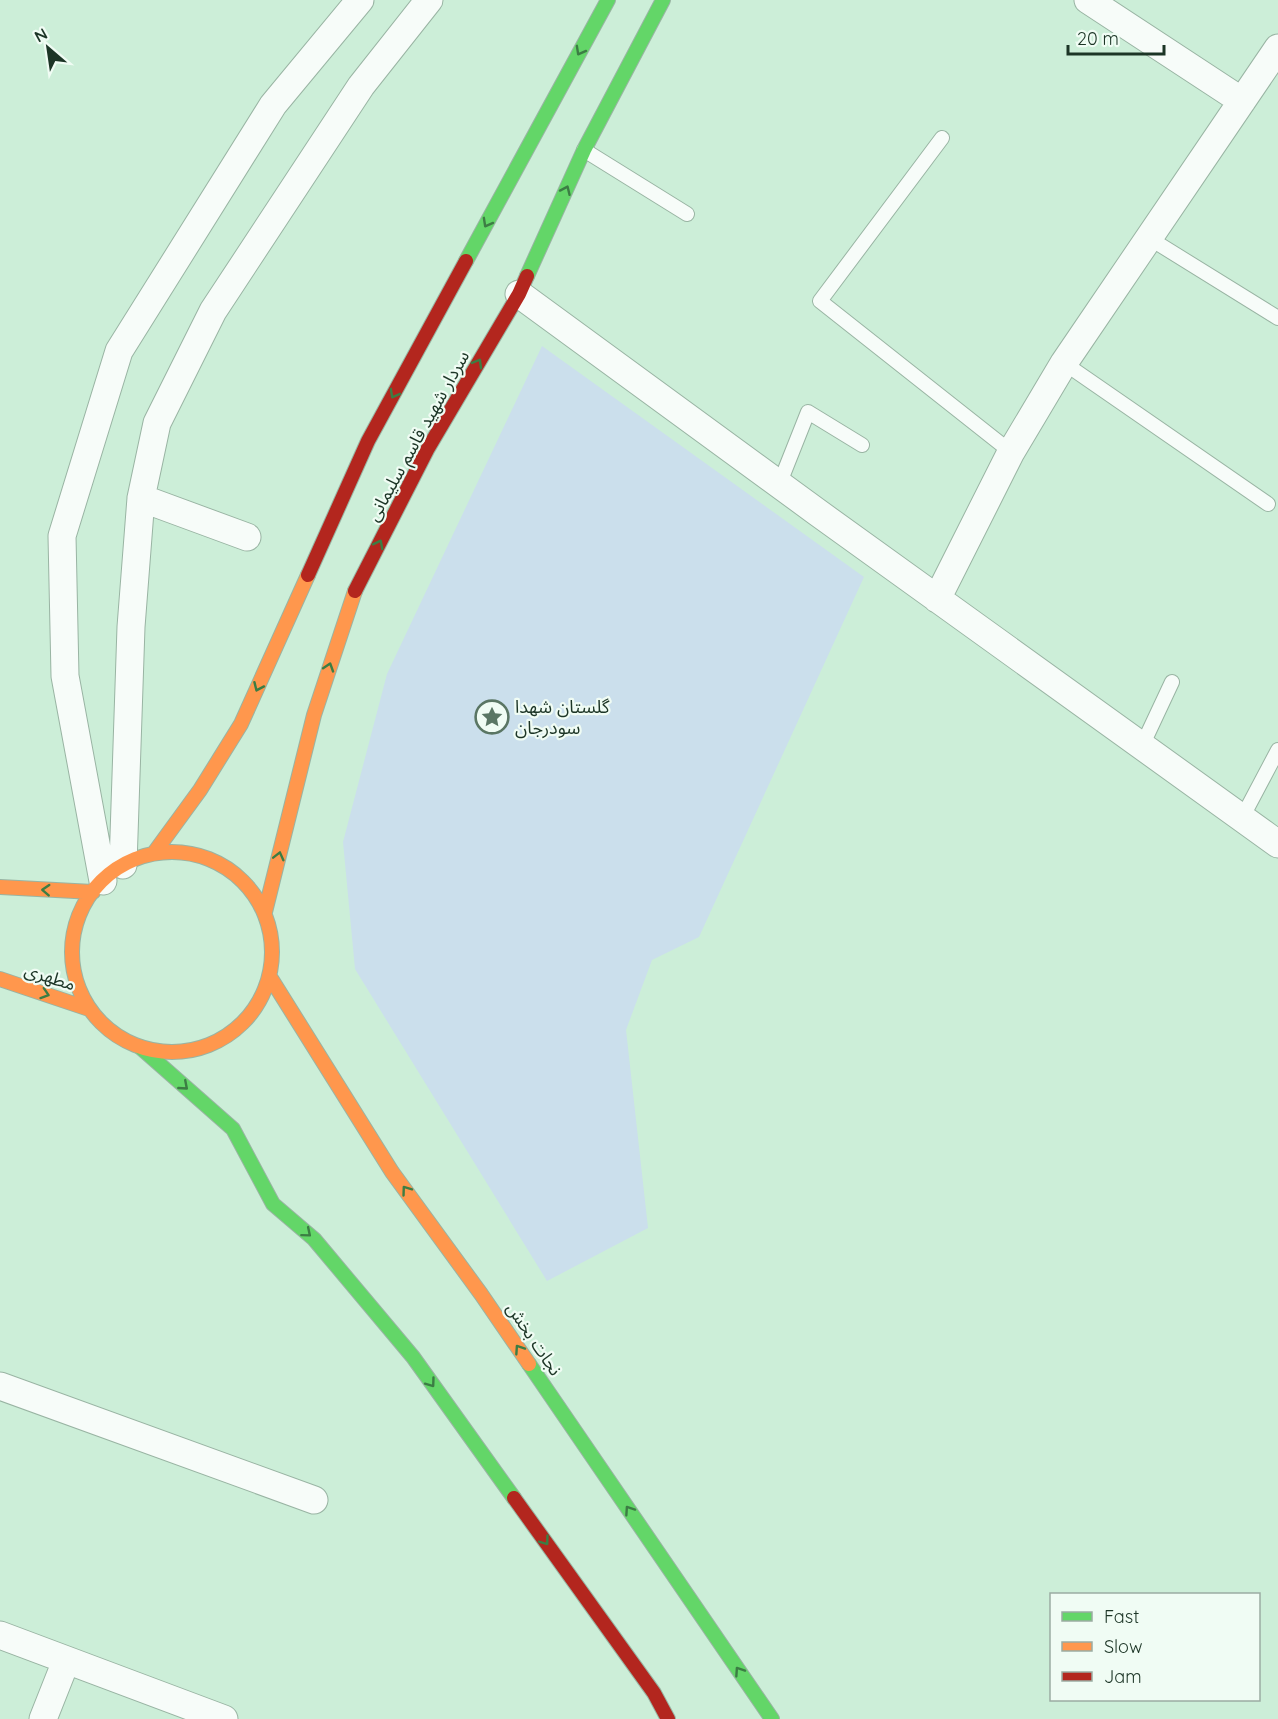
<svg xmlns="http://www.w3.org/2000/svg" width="1278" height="1719" font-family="Quicksand,'Noto Sans Arabic',sans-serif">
  <rect width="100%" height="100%" fill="#cceed8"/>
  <path fill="#cbdfec" d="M542,346L864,577L699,937L652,960L626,1030L648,1228L547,1281L355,969L343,842L387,674Z"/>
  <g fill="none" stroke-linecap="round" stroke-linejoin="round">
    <defs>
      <path id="lane" d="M942,138L820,301L1011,452
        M584,150L687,214
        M1149,238L1278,318
        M1064,363L1268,504
        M779,485L808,412L862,445
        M1142,746L1172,682
        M1242,818L1278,750"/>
      <path id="street" d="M1088,0L1242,101
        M519,294L817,512L1278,844
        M141,498L247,537
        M937,599L1011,452L1064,363L1278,48
        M123,865L131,627L141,498L157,423L213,311L361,86L429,0
        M103,881L65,676L62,536L119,351L273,105L360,0
        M0,1386L314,1500
        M0,1635L224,1719
        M43,1719L66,1661"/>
      <path id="fast" d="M466,261L608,0
        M527,276L584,150L663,0
        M140,1047L233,1129L273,1204L314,1239L413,1357L514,1498
        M529,1364L772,1719"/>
      <path id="slow" d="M72 952a100 100 0 1 1 200 0a100 100 0 1 1-200 0Z
        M154,853L200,790L241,724L308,575
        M0,887L93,892
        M265,912L314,715L355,591
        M270,977L392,1172L481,1294L529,1364
        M0,979L89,1009"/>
      <path id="jam" d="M308,575L368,441L466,261
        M355,591L427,450L519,294L527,276
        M514,1498L654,1693L668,1719"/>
    </defs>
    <use href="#lane" stroke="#99b4a3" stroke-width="16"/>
    <use href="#street" stroke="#99b4a3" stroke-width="29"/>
    <use href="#fast" stroke="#99b4a3" stroke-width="16"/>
    <use href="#slow" stroke="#99b4a3" stroke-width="16"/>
    <use href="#jam" stroke="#99b4a3" stroke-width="16"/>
    <use href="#lane" stroke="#f7fcf9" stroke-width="14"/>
    <use href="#street" stroke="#f7fcf9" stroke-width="27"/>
    <use href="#fast" stroke="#63d668" stroke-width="14"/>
    <use href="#slow" stroke="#ff974d" stroke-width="14"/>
    <use href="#jam" stroke="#b3261e" stroke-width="14"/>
  </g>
  <defs><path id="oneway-chevron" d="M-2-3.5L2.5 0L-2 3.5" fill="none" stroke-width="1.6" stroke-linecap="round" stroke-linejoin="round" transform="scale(1.5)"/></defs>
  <g stroke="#3c7d44">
    <use href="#oneway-chevron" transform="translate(580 51) rotate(119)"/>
    <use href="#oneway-chevron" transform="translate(566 190) rotate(-66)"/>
    <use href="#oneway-chevron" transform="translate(487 223) rotate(119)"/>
    <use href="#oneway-chevron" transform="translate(478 363) rotate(-60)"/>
    <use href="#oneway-chevron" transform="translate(394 394) rotate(119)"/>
    <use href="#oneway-chevron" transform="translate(379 544) rotate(-63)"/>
    <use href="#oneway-chevron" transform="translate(329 667) rotate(-72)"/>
    <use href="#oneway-chevron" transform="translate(258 687) rotate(114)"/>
    <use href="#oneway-chevron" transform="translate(279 856) rotate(-76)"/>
    <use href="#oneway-chevron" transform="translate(46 890) rotate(-177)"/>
    <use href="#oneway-chevron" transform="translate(45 994) rotate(18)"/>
    <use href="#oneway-chevron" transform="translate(184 1086) rotate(41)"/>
    <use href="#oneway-chevron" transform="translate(406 1190) rotate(-126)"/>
    <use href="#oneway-chevron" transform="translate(307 1233) rotate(40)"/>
    <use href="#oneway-chevron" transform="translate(519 1349) rotate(-124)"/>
    <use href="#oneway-chevron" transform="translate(431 1383) rotate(54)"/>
    <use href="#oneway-chevron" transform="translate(629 1510) rotate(-124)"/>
    <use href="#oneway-chevron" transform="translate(545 1541) rotate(54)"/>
    <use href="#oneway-chevron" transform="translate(739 1671) rotate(-124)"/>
  </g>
  <defs>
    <symbol id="sight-ring" viewBox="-11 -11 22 22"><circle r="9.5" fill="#f0fcf4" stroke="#5a7664" stroke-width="1.5"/><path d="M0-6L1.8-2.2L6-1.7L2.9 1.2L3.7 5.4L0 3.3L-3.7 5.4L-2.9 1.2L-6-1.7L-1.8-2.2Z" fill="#5a7664"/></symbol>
  </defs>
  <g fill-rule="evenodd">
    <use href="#sight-ring" x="473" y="698" width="38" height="38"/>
  </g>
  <g text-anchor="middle" stroke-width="4.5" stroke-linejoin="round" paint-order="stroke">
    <g font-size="18" fill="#1c3526" stroke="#f0fcf4">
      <text transform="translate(418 436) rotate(-61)" y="6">سردار شهید قاسم سلیمانی</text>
      <text transform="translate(50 977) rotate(18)" y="6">مطهری</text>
      <text transform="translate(534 1339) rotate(56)" y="6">نجات بخش</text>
    </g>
    <g font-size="18" fill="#1c3526" stroke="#f0fcf4" text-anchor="start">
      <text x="515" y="713">گلستان شهدا<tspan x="515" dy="21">سودرجان</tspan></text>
    </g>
  </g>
  <rect x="1050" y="1593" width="210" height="108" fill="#f0fcf4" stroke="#9baca2" stroke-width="1.5"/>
  <rect x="1062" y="1612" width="30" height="9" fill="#63d668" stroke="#9baca2" stroke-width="1.5"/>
  <text x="1104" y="1623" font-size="18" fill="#1c3526">Fast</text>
  <rect x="1062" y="1642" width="30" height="9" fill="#ff974d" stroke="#9baca2" stroke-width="1.5"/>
  <text x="1104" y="1653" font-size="18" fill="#1c3526">Slow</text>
  <rect x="1062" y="1672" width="30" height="9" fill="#b3261e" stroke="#9baca2" stroke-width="1.5"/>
  <text x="1104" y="1683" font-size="18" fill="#1c3526">Jam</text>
  <g transform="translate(48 48) rotate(331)" stroke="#f0fcf4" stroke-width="4.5" paint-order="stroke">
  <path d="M0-4.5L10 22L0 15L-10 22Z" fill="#1c3526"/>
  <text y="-9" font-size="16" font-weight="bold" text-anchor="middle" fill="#1c3526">N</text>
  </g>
  <path d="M1068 45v9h96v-9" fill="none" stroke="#1c3526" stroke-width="3"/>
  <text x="1077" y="45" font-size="18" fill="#1c3526" stroke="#f0fcf4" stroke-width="4.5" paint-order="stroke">20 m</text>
</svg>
